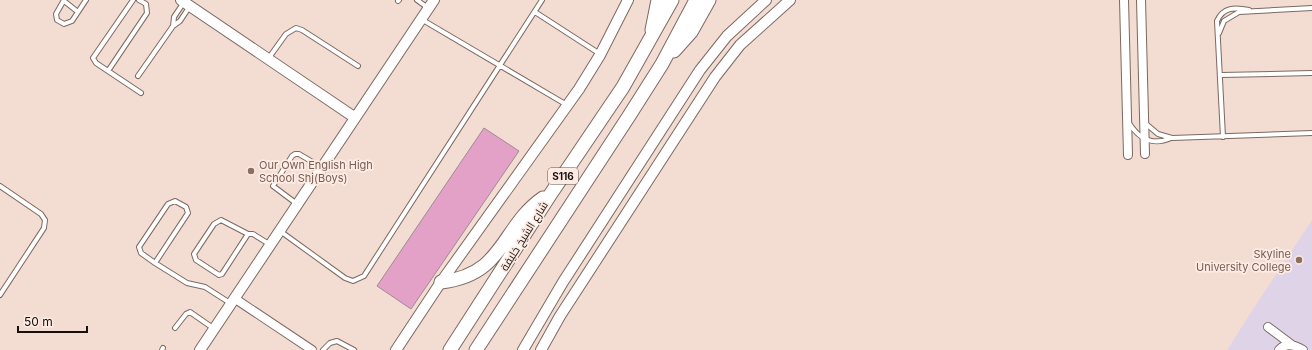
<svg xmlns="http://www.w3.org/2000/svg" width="1312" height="350" font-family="Inter,Cairo,sans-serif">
  <rect width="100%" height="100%" fill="#f3ddd3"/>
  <path fill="#dfd3e8" d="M1312,220V350H1227L1259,300Z"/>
  <path fill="#e4a1c7" stroke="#9e8a95" d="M484,128L519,151L411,309L377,286Z"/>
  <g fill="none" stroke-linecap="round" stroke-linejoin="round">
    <defs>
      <path id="service" d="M64,0L56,14L57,20L64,24L72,21L86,0
        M133,0L93,58L96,63L141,93
        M417,0L428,8
        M64,1L78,12
        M398,1L399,0
        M535,12L600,54
        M421,19L567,105
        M173,26L174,17L184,2
        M1219,33L1224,21L1239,12L1312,8
        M268,59L286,34L296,28L302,30L358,66
        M108,71L147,13L146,4L139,0
        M1221,75L1312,73
        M138,76L173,26L180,21L190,6
        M1129,123C1139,139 1153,146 1171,138
        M1145,123L1158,134L1172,138L1312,133
        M1223,137L1217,21C1223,7 1235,7 1249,10
        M0,186L41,214L45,220L44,228L0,295
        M175,201L186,207L188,213L155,263L141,253L139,247L168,204Z
        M297,204L273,186L292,156L295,154H299L321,167
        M221,220L248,234L222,274L219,275L196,260L194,254L214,224Z
        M280,231L345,278L353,281L364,276L542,0
        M248,234H253L269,244
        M155,263L187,283L205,287L230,303
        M175,328L186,314L190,312L213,328
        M162,350L163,348
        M323,350L330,343L337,341L354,350"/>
      <path id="minor" d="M1124,0L1128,155
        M1141,0L1145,154
        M234,298L312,350
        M1268,327L1292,345
        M1279,350C1286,342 1295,345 1303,350"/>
      <path id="tertiary" d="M181,0L354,117
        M200,350L434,0
        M396,350L441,282L579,89L600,55L628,0
        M523,350L563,282L700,70L727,36L766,0
        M541,350L560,316L715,77L740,45L790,0"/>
      <path id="trunk" d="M652,30L658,0
        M674,51L691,32L709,0
        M441,282C505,275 501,227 543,198
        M450,350L550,195L623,87L672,0
        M476,350L629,116L662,64L696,0"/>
    </defs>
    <use href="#service" stroke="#7c6961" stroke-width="6"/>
    <use href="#minor" stroke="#7c6961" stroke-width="10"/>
    <use href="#tertiary" stroke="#7c6961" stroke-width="12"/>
    <use href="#trunk" stroke="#7c6961" stroke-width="15"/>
    <use href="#service" stroke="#fff" stroke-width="4"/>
    <use href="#minor" stroke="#fff" stroke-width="8"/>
    <use href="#tertiary" stroke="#fff" stroke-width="10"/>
    <use href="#trunk" stroke="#fff" stroke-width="13"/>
  </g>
  <g fill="#8d6e63" stroke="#fdebe3" stroke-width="1.5">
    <circle cx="251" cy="171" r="4"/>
    <circle cx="1299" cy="260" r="4"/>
  </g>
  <g text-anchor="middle" stroke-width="3.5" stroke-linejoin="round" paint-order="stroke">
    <rect fill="#fdebe3" stroke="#5b514c" stroke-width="1" x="548" y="168" width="30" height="16" rx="3"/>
    <g font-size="10" font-weight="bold" fill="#160f0c">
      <text x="563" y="180">S116</text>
    </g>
    <g font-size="11" fill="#785e54" stroke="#fdebe3" text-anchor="start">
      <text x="259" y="169">Our Own English High<tspan x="259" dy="13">School Shj(Boys)</tspan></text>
      <text x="1291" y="258" text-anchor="end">Skyline<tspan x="1291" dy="13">University College</tspan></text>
    </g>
    <g font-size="11" fill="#160f0c" stroke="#fdebe3">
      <text transform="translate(524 236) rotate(-58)" y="4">شارع الشيخ خليفة</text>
    </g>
  </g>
  <path d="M18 326v6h69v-6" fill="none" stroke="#160f0c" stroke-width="2"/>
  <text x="24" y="326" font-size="12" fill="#160f0c" stroke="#fdebe3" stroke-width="3" paint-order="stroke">50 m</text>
</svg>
